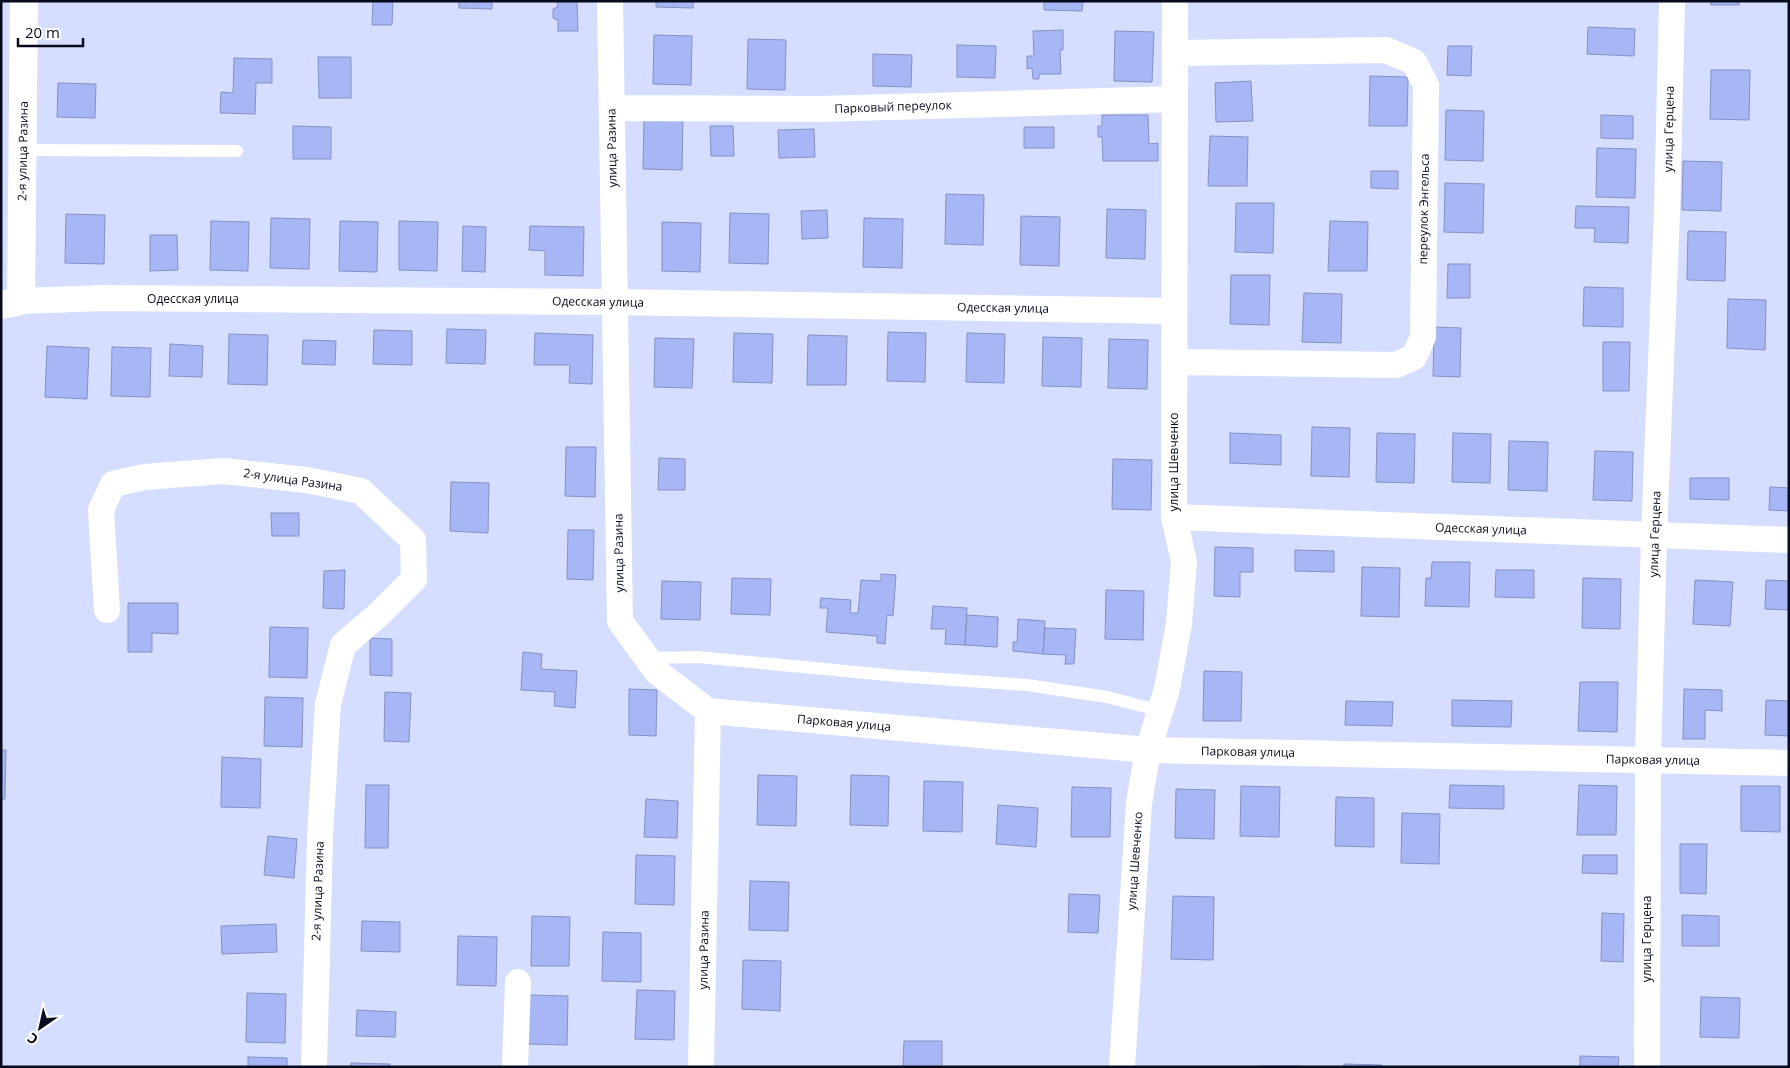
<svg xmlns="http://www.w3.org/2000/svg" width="1790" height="1068" font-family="'Open Sans',sans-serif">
  <rect width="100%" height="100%" fill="#d5defe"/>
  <path fill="#a7b7f6" stroke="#8491c1" d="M373,1H393L392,25H372Z
    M459,1H492V9L459,8Z
    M557,1H577L578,31H558V20L553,18V9L558,7Z
    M656,1H693V8L656,7Z
    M1044,1H1083L1082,11L1044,10Z
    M1711,1H1739V5H1711Z
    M1588,27L1635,29L1634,56L1587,54Z
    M1063,30V50H1060L1061,74H1039V79H1033L1032,68L1027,69V56H1034L1033,31Z
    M1115,31L1154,32L1152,82L1114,81Z
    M654,35L692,36L691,85L653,84Z
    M748,39L786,40L785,90L747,89Z
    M957,45L996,46L995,78L957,77Z
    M1448,46H1472L1471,76L1447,75Z
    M873,54L912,55L911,87L873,86Z
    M318,57H351V98H319Z
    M234,58L272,59V83H256L255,114L220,113L221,92L233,93Z
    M1711,70H1750L1749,120L1710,119Z
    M1370,76L1408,77L1407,126H1369Z
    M1251,81L1253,121L1216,122L1215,83Z
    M58,83L96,84L95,118L57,117Z
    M1446,110L1484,111L1483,161L1445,160Z
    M1102,115H1148L1149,144L1158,143V161H1103L1102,137H1098V126H1102Z
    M1601,115L1633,116V139L1601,138Z
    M644,119L683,120L682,170L643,169Z
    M293,126L331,127V159H293Z
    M710,126H733L734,156H711Z
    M1024,127H1054V148H1024Z
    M814,129L815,157L779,158L778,130Z
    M1210,136L1248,137L1247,186H1208Z
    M1597,148L1636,149L1635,198L1596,197Z
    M1683,161L1722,162L1721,211L1682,210Z
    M1371,171H1398V189L1371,188Z
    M1445,183L1484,184L1483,233L1444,232Z
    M946,194L984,195L983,245L945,244Z
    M1236,203H1274L1273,253L1235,252Z
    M1576,206L1629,207L1628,243L1594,242L1595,228H1575Z
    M1107,209L1146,210L1145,259L1106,258Z
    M827,210L828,238L802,239L801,211Z
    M730,213L769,214L768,264L729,263Z
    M66,214L105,215L104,264L65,263Z
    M1021,216L1060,217L1059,266L1020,265Z
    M271,218L310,219L309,269L270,268Z
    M864,218L903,219L902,268L863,267Z
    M211,221L249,222L248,271L210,270Z
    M340,221L378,222L377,272L339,271Z
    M399,221L438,222L437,271L399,270Z
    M1330,221L1368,222L1367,271H1328Z
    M662,222L701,223L700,272L662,271Z
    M463,226L486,227L485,272L462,271Z
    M530,226L584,227L583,276L545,275V251L529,250Z
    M1688,231L1726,232L1725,281L1687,280Z
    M150,235H177L178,270L150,271Z
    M1448,264H1470V298H1447Z
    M1231,275H1270L1269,325L1230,324Z
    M1584,287L1623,288V327L1583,326Z
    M1304,293L1342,294L1341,343L1302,342Z
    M1728,299L1766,300L1765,350L1727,348Z
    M1434,327L1461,328L1460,377L1433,376Z
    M447,329L486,330L485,364L446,363Z
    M374,330L412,331V365L373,364Z
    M888,332L926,333L925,382L887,381Z
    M535,333L593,335L592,384L569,383L570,365H534Z
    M734,333L773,334L772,383L733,382Z
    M967,333L1005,334L1004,383L966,382Z
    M229,334L268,335L267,385L228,384Z
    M808,335L847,336L846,385H807Z
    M1043,337L1082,338L1081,387L1042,386Z
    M655,338L694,339L692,388L654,387Z
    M1109,339L1148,340L1147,389L1108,388Z
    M303,340L336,341L335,365L302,364Z
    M1603,342H1630L1629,391H1603Z
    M170,344L203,346L202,377L169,376Z
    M47,346L89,348L87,399L45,397Z
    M112,347L151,348L150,397L111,396Z
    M1312,427L1350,428L1349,477L1311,476Z
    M1230,433L1281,435V465L1230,463Z
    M1377,433L1415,434L1414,483L1376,482Z
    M1453,433L1491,434L1490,483L1452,482Z
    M1509,441L1548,442L1547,491L1508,490Z
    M566,447H596L595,497L565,496Z
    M1595,451L1633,452L1632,501L1593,500Z
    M659,458L685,459V490H658Z
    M1113,459L1152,460L1151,510L1112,509Z
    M1690,478H1729V500L1690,499Z
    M451,482L489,483L488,533L450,531Z
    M1770,487L1789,488V511L1769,510Z
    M271,513H299V536H272Z
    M568,530H594L593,580L567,579Z
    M1215,547L1253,548V572H1240V597L1214,596Z
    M1295,550L1334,551V572L1295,571Z
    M1432,562H1470L1469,607L1425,606L1426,578H1431Z
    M1362,567L1400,568L1399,617L1361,616Z
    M345,570L344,609L323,608L324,571Z
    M1496,570H1534V598L1495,597Z
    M881,574L896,575L893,616L887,615L885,644L877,643V636L826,632L828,608H820L821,598L851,600L850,613H858L861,580L881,581Z
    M732,578L771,579L770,615L731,614Z
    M1583,578L1621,579L1620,629L1582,628Z
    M1695,580L1733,582L1730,626L1693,624Z
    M1766,580L1789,581V610L1765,609Z
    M662,581L701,582L700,620L661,619Z
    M1106,590L1144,591L1143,640L1105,639Z
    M128,603H178V634L152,633V652H128Z
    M933,606L967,608L965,645L945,644L946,629H931Z
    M967,615L998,617L997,647L965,645Z
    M1018,619L1045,621L1043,654L1013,651V642H1017Z
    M270,627L308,628L307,678L269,677Z
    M1045,628L1076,629L1074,664H1065L1066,655L1043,654Z
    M370,638L392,639V676L370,675Z
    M523,652L542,654L541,669L577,671L575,708L554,706L555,692L521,690Z
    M1204,671L1242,672L1241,721H1203Z
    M1580,682H1618L1617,732L1578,731Z
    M629,689L657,690L656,736L629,735Z
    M1684,689L1722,690V711L1705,710V739H1683Z
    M385,692L411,693L409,742L384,741Z
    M265,697L303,698L302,747L264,746Z
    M1452,700L1512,701L1511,727L1452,726Z
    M1766,700L1789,701V736L1765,735Z
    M1346,701L1393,702L1392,726L1345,725Z
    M1,750H6L5,799H1Z
    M222,757L261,759L260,808L221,807Z
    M758,775L797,776L796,826L757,825Z
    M851,775L889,776L888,826L850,825Z
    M924,781L963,782L962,832L923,831Z
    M366,785H389L388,848H365Z
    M1450,785L1504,786V809L1449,808Z
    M1579,785L1617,786L1616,835H1577Z
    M1241,786L1280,787L1279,837L1240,836Z
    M1741,786H1780V832L1741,831Z
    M1072,787L1111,788L1110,837H1071Z
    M1176,789L1215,790L1214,839L1175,838Z
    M1336,797L1374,798V847L1335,846Z
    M646,799L678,801L677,838L644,837Z
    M998,805L1038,808L1036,847L996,844Z
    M1402,813L1440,814L1439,864L1401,863Z
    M268,836L297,839L294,878L264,875Z
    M1680,844H1707L1706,894L1680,893Z
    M636,855L675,856L674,905L635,904Z
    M1583,855H1617V874L1582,873Z
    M750,881L789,882L788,931L749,930Z
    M1069,894L1100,895L1098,933L1068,932Z
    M1173,896L1214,897L1213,960L1171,959Z
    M1602,913L1624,914L1623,962L1601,961Z
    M1682,915L1719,916V946H1682Z
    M532,916L570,917L569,966H531Z
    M362,921L400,922V952L361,951Z
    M276,924L277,952L222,954L221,926Z
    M603,932L641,933V982L602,981Z
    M458,936L497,937L496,986L457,985Z
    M743,960L781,961L780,1011L742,1009Z
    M637,990L675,991L674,1040L635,1039Z
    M247,993L286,994L285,1043L246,1042Z
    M529,995L568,996L567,1045L528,1044Z
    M1701,997L1740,998L1739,1038L1700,1037Z
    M357,1010L396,1012L395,1037L356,1036Z
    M904,1041H942V1067H903Z
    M1580,1056L1619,1057L1618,1067H1580Z
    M248,1057L287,1058V1067H248Z
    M351,1063L390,1064V1067H351Z
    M1344,1064L1382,1065V1067H1344Z
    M1261,1066H1300V1067H1261Z"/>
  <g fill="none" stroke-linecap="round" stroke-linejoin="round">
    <path stroke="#fff" stroke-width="12" d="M24,150L237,151
      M648,658L697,657L898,676L1027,685L1107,697L1161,711"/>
    <path stroke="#fff" stroke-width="26" d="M610,1L620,621L657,672L708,711L701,1067
      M612,108L818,109L1174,99
      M21,301L104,298L614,302L1174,311
      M1174,362L1396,365L1414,357L1423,337L1426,85L1414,62L1386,50L1175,53
      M1174,517L1789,540
      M107,610L101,510L113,484L145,477L223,471L307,480L361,491L413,540L414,579L377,616L343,645L328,704L320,836L314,1067
      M708,711L1148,750L1789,763
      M515,1067L518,982
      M1122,1067L1139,803L1148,750L1167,689L1179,624L1184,562L1174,517L1175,1
      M1647,1067L1648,760L1654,535L1667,212L1672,1"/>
    <path stroke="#fff" stroke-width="28" d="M1,305L21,301L24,1"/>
  </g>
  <g text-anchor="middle" stroke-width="4" stroke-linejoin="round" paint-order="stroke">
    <g font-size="12" fill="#080b1d" stroke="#fff">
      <text transform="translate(893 107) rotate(-2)" y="4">Парковый переулок</text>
      <text transform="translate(1669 129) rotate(-89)" y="4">улица Герцена</text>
      <text transform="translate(612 148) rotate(-91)" y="4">улица Разина</text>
      <text transform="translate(23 151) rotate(-89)" y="4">2-я улица Разина</text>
      <text transform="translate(1424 209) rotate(-89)" y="4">переулок Энгельса</text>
      <text x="193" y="303">Одесская улица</text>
      <text transform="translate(598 302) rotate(1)" y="4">Одесская улица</text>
      <text transform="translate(1003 308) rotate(1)" y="4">Одесская улица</text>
      <text transform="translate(1174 462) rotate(-90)" y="4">улица Шевченко</text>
      <text transform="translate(293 480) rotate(8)" y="4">2-я улица Разина</text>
      <text transform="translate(1481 529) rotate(2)" y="4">Одесская улица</text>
      <text transform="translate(1655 534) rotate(-88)" y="4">улица Герцена</text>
      <text transform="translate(619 553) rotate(-91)" y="4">улица Разина</text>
      <text transform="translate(844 723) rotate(5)" y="4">Парковая улица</text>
      <text transform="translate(1248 752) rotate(1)" y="4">Парковая улица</text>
      <text transform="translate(1653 760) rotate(1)" y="4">Парковая улица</text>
      <text transform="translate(1135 861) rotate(-86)" y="4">улица Шевченко</text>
      <text transform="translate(318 891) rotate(-88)" y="4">2-я улица Разина</text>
      <text transform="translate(1647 939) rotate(-90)" y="4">улица Герцена</text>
      <text transform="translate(704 950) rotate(-89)" y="4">улица Разина</text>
    </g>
  </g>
  <rect width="1790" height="1068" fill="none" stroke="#080b1d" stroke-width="5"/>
  <g transform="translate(40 1028) rotate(214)" stroke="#ffffff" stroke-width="4" paint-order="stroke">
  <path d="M0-4L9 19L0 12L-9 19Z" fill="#080b1d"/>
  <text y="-8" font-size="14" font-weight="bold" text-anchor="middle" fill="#080b1d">С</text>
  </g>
  <path d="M18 38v8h65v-8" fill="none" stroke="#080b1d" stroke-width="2.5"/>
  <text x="25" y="38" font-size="15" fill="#080b1d" stroke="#ffffff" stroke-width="4" paint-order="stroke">20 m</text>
</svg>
